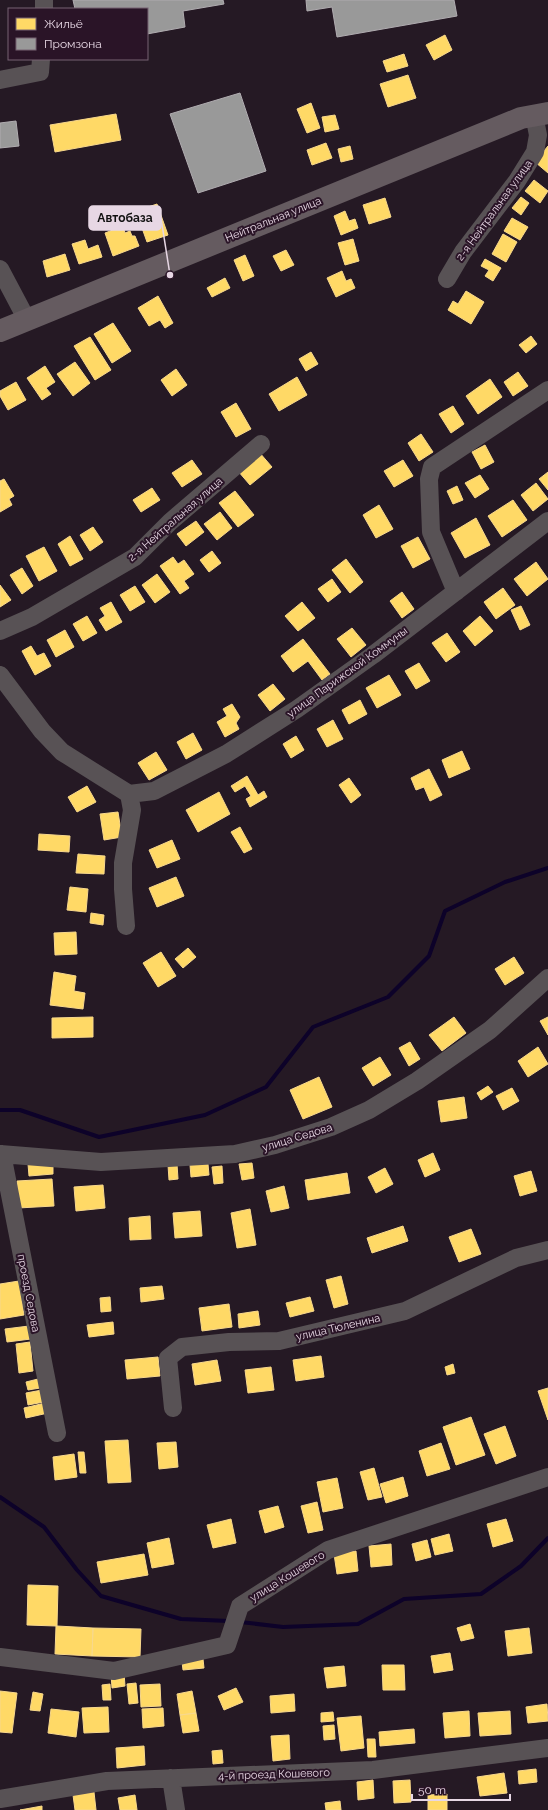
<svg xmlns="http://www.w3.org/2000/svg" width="548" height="1810" font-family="Raleway,sans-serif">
  <rect width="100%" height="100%" fill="#251924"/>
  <path fill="#ffd966" stroke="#f8d88c" d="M445,35L452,50L434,60L426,45Z
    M404,54L408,66L387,72L383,61Z
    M408,75L416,98L388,107L380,84Z
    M311,103L320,128L307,133L297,109Z
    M116,114L121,140L55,152L50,125Z
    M335,115L339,129L325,132L322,117Z
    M326,143L332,158L312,165L307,150Z
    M350,146L353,159L341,162L338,149Z
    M548,146V173L535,162Z
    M534,180L548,191L540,203L525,191Z
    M521,197L529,203L521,215L512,208Z
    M385,198L391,217L369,224L363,205Z
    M157,204L168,235L147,242L136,211Z
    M345,211L349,221L355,219L358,228L341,235L334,216Z
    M512,218L528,227L520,240L504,231Z
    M123,226L125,233L130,231L132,236H135L139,246L113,256L105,233Z
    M503,234L517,242L506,262L492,254Z
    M353,239L359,261L345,265L338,243Z
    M85,240L88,249L98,245L102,257L79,264L72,244Z
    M286,250L294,265L281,271L273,256Z
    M65,254L70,270L47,277L43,261Z
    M245,255L254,276L243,281L234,260Z
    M485,259L501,268L493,281L485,276L489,270L481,266Z
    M342,271L346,281L351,279L355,288L336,297L327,278Z
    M225,278L230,288L212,297L207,288Z
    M466,291L484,302L471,324L448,310L453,301L458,304Z
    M158,296L173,323L165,328L160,320L149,326L138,308Z
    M113,323L131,351L112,363L94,334Z
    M531,336L537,344L526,353L519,345Z
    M90,337L111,370L95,380L74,346Z
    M311,352L318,364L306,371L299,359Z
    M75,362L90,383L73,396L57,374Z
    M45,366L55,382L46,388L51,394L42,400L27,378Z
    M176,369L187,385L172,396L161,380Z
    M518,372L528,386L513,396L504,382Z
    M297,377L307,395L279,411L269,394Z
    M490,379L502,397L478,414L466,396Z
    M16,382L26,400L8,410L0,396V391Z
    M236,403L251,429L236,437L221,412Z
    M453,406L464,424L451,433L439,414Z
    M421,434L433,452L419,461L408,443Z
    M485,445L494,462L481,469L472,452Z
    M259,452L272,467L250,485L238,471Z
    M192,460L202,474L182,487L172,473Z
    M403,460L413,476L394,487L384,471Z
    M548,472V490L539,479Z
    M480,475L489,489L475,498L465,483Z
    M4,479L14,496L9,499L12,505L0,512V481Z
    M536,483L548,499L533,511L521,495Z
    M457,486L463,500L453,504L447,491Z
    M152,488L160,500L141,512L133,500Z
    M235,491L254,515L238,527L219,503Z
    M513,500L527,520L502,537L488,516Z
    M379,505L393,529L376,538L363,515Z
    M220,512L232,528L217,540L204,524Z
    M476,518L490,545L465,558L451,533Z
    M196,521L204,532L186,546L177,534Z
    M93,527L103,542L90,551L80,535Z
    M70,536L83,559L70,566L58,544Z
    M418,537L430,559L413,568L401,546Z
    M44,547L57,571L39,581L26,556Z
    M212,551L221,563L209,572L200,560Z
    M173,557L178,564L184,560L194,574L184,581L189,588L180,594L160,566Z
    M346,559L363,582L350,593L332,570Z
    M536,562L548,579L527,596L514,579Z
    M22,568L33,586L22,594L10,575Z
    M157,574L170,592L155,603L142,585Z
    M332,579L341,592L328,602L318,589Z
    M0,585L11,600L0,607Z
    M135,586L145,602L130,611L120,595Z
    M503,588L515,605L496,619L484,602Z
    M402,592L414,609L402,618L390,601Z
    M111,602L122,622L106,631L99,620L105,616L100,608Z
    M302,602L315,618L298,631L285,616Z
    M521,606L530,625L520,630L511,610Z
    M87,616L97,633L83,641L73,624Z
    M480,616L493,631L475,646L463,631Z
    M352,628L366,645L351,657L337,639Z
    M65,630L74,647L56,657L47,640Z
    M447,633L460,652L446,662L432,643Z
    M303,639L330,674L322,680L308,661L293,672L281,656Z
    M31,646L37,656L44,653L51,666L35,675L22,651Z
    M419,663L430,681L416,689L405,671Z
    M389,675L401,695L377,708L366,688Z
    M273,684L285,699L270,711L258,695Z
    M360,700L367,714L349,724L342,710Z
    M232,704L240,717L236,723L239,729L225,737L217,722L227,716L223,709Z
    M333,720L343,739L327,747L317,729Z
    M193,733L202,750L186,759L177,742Z
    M296,736L304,750L291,758L283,744Z
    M462,751L470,769L449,778L442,760Z
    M156,752L167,770L149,780L138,763Z
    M429,769L442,795L430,801L424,787L416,790L411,778Z
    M247,776L258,795L264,791L267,797L250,807L246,799L251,796L245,786L235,792L231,786Z
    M349,778L361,795L351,803L339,785Z
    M87,786L96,802L77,812L68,797Z
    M219,792L230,814L198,832L186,810Z
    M118,812L122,837L104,840L100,814Z
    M240,827L252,849L244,853L231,832Z
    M39,834L70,836L69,852L38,850Z
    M172,840L180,859L157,868L149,850Z
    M78,854L105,856L104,874L76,873Z
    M176,877L184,896L157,907L149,888Z
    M70,887L88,889L86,912L67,910Z
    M91,913L104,915L103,925L90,923Z
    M76,932L77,954L55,955L54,933Z
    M188,948L196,957L183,968L175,959Z
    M161,952L176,976L158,987L143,963Z
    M514,957L524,973L505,985L495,969Z
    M54,972L76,976L74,991L85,993L83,1009L50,1005Z
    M93,1017V1037L52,1038V1018Z
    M454,1017L466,1033L442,1051L429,1035Z
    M548,1017V1035L540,1021Z
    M410,1042L420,1059L409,1066L399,1048Z
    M538,1047L548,1064L528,1077L518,1061Z
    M380,1057L391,1075L373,1086L362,1068Z
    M319,1077L332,1107L303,1119L290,1090Z
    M488,1086L493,1092L481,1100L477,1093Z
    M512,1088L519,1101L503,1110L496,1096Z
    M464,1097L467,1118L441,1122L438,1101Z
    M433,1153L440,1170L425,1177L418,1160Z
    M53,1163V1174L29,1176L28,1164Z
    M252,1163L254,1178L242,1180L239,1164Z
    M177,1164L178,1179L169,1180L168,1165Z
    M208,1164L209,1175L191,1177L190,1165Z
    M222,1166L223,1183L214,1184L212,1167Z
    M385,1168L393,1184L376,1193L368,1177Z
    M531,1171L537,1191L520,1196L514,1176Z
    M347,1173L350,1193L308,1200L305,1180Z
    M52,1179L54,1206L18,1208L17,1181Z
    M103,1185L105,1208L76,1211L74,1187Z
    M284,1186L289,1208L271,1212L266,1191Z
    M250,1209L256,1245L237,1248L231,1213Z
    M200,1211L202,1236L175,1238L173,1213Z
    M150,1216L151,1239L130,1240L129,1218Z
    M403,1226L408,1241L372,1253L367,1238Z
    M471,1229L481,1254L459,1262L449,1237Z
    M341,1276L348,1304L334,1308L326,1280Z
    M19,1281L24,1315L0,1319V1284Z
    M162,1286L164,1299L141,1302L140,1288Z
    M110,1297L111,1311L101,1312L100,1298Z
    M310,1297L314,1311L290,1317L286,1303Z
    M229,1304L232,1327L202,1331L199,1308Z
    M258,1311L260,1325L239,1328L238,1314Z
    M113,1322L114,1334L89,1337L87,1325Z
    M29,1326L31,1339L7,1342L5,1329Z
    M30,1342L33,1371L19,1373L16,1344Z
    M321,1356L324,1377L296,1381L293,1360Z
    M158,1357L160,1376L127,1379L125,1360Z
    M217,1360L221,1381L195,1385L192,1364Z
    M453,1364L455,1373L447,1375L445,1367Z
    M271,1367L274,1390L248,1393L245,1370Z
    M38,1379L40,1388L28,1390L26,1382Z
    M548,1388V1420L538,1391Z
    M42,1390L44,1402L28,1405L26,1393Z
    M45,1403L48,1413L26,1418L24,1408Z
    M471,1417L485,1455L456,1465L443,1427Z
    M505,1426L516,1456L496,1464L484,1434Z
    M128,1440L131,1482L108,1483L105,1441Z
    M176,1442L178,1467L159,1469L157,1443Z
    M441,1443L450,1469L427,1476L419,1451Z
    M78,1452H84L86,1473H80Z
    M74,1454L77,1477L55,1480L53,1457Z
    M374,1468L382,1497L368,1500L360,1472Z
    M403,1477L408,1496L386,1503L380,1484Z
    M337,1478L343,1508L323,1512L317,1482Z
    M317,1502L323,1530L308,1533L301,1506Z
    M278,1506L284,1527L265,1533L259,1511Z
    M231,1519L236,1543L213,1548L207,1525Z
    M506,1519L513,1541L493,1547L487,1524Z
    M449,1534L453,1551L435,1555L431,1539Z
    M169,1538L174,1564L152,1568L147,1543Z
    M427,1540L431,1557L416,1561L412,1544Z
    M391,1544L392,1565L371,1567L369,1546Z
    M356,1551L358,1571L337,1574L334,1554Z
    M144,1554L148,1575L101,1583L97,1562Z
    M28,1585L58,1586L57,1626L93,1628L92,1656L55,1654L56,1626L27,1625Z
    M470,1624L474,1638L461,1641L457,1628Z
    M93,1628L141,1629L140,1657L92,1656Z
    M529,1628L532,1653L508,1656L505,1631Z
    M450,1653L453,1670L434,1673L431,1656Z
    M203,1659L204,1668L183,1670L182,1662Z
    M382,1665H404L405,1690H383Z
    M344,1666L346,1686L327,1688L324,1668Z
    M124,1673L125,1686L112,1688L111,1674Z
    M136,1683L138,1703L129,1704L127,1684Z
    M110,1684L111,1700H103L102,1685Z
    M160,1684L161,1706L141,1707L140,1685Z
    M236,1688L243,1702L224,1710L218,1696Z
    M0,1691L17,1693L12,1733L0,1732Z
    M192,1691L196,1713L180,1715L177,1694Z
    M33,1692L43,1694L40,1711L30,1710Z
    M294,1694L295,1711L271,1713L270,1696Z
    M547,1704L548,1721L528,1723L526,1707Z
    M108,1707L109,1732L84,1733L82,1708Z
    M163,1708L164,1726L143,1728L142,1709Z
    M51,1709L79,1712L76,1737L48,1733Z
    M469,1711L470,1736L445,1738L443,1713Z
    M510,1711L511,1734L480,1736L478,1713Z
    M333,1712L334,1721L321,1722V1713Z
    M196,1713L199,1731L183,1733L180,1715Z
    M361,1716L364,1748L341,1751L337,1718Z
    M334,1725L335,1739L324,1740L323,1726Z
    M414,1729L415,1743L380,1746L379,1732Z
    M289,1735L290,1759L273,1761L271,1736Z
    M367,1739H375L376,1757H368Z
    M144,1746L145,1765L117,1768L116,1748Z
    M222,1750L223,1763L213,1764L212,1751Z
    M536,1769L537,1782L519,1784L518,1771Z
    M504,1773L507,1793L480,1796L477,1777Z
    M373,1780L374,1798L358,1800L357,1782Z
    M410,1780L411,1802L394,1803L393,1781Z
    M94,1792L96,1810H75L73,1795Z
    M447,1794V1810H428V1795Z
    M135,1795L137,1810H120L118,1798Z
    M340,1801L341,1810H326L325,1803Z
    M42,1806V1810H20Z"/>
  <path fill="#999" stroke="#b0acb0" d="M73,0H223L224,4L183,11L185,27L147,34V9H75Z
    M306,0H454L457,16L337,37L332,7L307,11Z
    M240,93L266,171L198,193L170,114Z
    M16,121L19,146L0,148V123Z"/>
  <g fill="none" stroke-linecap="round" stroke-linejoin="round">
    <path stroke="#0d0229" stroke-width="4" d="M0,1110H20L99,1137L205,1115L266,1087L313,1027L388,997L429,956L445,911L505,882L548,868
      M0,1497L44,1527L77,1570L101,1596L181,1619L229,1621
      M240,1622L283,1627L358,1624L404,1599L481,1594L521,1566L548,1538"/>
    <path stroke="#585255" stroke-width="18" d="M44,9V0
      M0,80L40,72L41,59
      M0,269L27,320
      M447,279L463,252L517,181L535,152L538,135L534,115
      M456,592L431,532L429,479L432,467L548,390
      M0,631L32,617L135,557L170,522L261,444
      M0,675L42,731L62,752L129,794L132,810L123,863V889L126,926
      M129,794L154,791L226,754L297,709L373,655L548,521
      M0,1154L101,1162L235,1154L275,1145L331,1127L369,1110L417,1081L490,1030L548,978
      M2,1154L57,1433
      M173,1408L168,1358L182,1347L229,1342L279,1341L405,1311L516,1258L548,1250
      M0,1657L114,1671L227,1645L240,1606L328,1550L548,1477
      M171,1778L176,1810
      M0,1799L107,1781L373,1770L548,1748"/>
    <path stroke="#655b60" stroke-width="22" d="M0,331L521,118L548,113"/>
  </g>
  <g text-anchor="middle" stroke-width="4" stroke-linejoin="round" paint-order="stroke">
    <g font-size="11" fill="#e7d7e4" stroke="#2a1427">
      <text transform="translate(494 210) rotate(-54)" y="4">2-я Нейтральная улица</text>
      <text transform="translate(273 219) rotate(-22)" y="4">Нейтральная улица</text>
      <text transform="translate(175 519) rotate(-41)" y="4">2-я Нейтральная улица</text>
      <text transform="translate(347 672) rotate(-36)" y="4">улица Парижской Коммуны</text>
      <text transform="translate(297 1137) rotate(-17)" y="4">улица Седова</text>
      <text transform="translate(29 1293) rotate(79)" y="4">проезд Седова</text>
      <text transform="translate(338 1327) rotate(-13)" y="4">улица Тюленина</text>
      <text transform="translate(287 1576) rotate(-32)" y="4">улица Кошевого</text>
      <text transform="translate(274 1774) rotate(-2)" y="4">4-й проезд Кошевого</text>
    </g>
  </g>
  <path fill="none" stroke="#e7d7e4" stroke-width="1.5" d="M170 275L161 218"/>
  <circle fill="#e7d7e4" stroke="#2a1427" stroke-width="1.5" cx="170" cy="275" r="4"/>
  <rect fill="#e7d7e4" stroke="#e7d7e4" stroke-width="1.5" x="89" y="206" width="72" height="24" rx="4"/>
  <g font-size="12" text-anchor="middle" font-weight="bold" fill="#111">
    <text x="125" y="222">Автобаза</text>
  </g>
  <rect x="8" y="8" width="140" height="52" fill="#2a1427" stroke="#766273"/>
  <rect x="16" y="18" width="20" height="12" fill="#ffd966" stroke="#766273"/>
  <text x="44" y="28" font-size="12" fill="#e7d7e4">Жильё</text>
  <rect x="16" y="38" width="20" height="12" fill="#999999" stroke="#766273"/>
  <text x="44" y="48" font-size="12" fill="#e7d7e4">Промзона</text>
  <path d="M412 1794v6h98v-6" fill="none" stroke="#e7d7e4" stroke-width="2"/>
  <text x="418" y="1794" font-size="12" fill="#e7d7e4" stroke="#2a1427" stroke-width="3" paint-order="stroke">50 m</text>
</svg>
